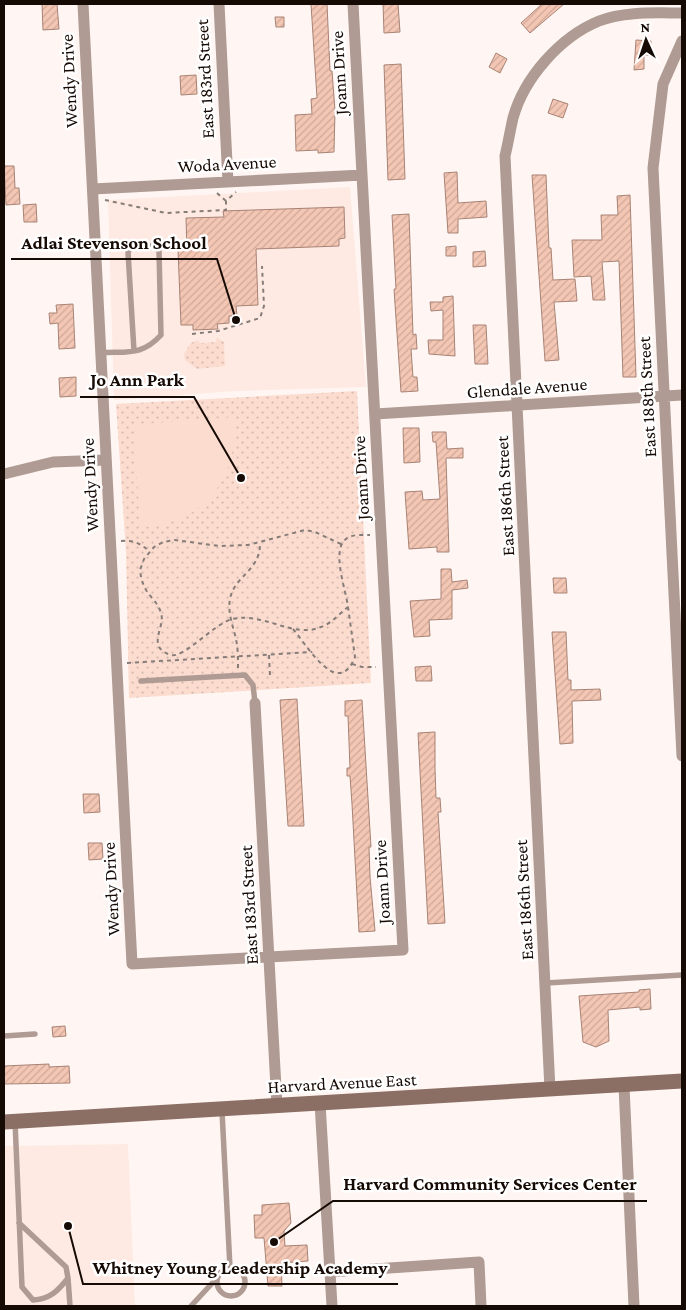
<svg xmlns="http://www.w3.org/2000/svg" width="686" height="1310" font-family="'Crimson Pro',serif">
  <defs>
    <pattern id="grass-dots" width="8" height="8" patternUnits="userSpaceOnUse" patternTransform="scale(1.25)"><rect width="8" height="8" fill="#fcdccf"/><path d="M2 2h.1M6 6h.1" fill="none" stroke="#d7bbb0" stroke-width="1.8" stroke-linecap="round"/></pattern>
    <pattern id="building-hatch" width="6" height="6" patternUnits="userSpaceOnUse" patternTransform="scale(1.25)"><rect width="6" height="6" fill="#f4c6b4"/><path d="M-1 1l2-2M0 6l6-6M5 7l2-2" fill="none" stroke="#d0a999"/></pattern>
  </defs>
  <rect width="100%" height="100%" fill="#fff6f3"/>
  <path fill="#feeae3" d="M350,187L366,387L236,391L114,400L108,200Z
    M128,1144L135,1306H4V1146Z"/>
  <path fill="url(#grass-dots)" d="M217,338L224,342L225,366L197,369L185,360L184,354L191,343L198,340L200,343L216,342Z
    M357,391L371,683L129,698L126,552L116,404Z"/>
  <path fill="#fcdccf" d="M236,417C235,458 226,492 188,515C174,523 156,525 140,528L134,430L139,424Z"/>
  <path fill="url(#building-hatch)" stroke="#a88375" d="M42,4H57L59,29L43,30Z
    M311,4H327L330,71H332L335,111L334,152L318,153V150L296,151L295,115L312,114L311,99L317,98Z
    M383,4H398L400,32L384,33Z
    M542,4H564L530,33L521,23Z
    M275,17H284V27H276Z
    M636,40L651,41L650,55H644V69L634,70Z
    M496,53L507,59L500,73L489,67Z
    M401,64L405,179L388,180L384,65Z
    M196,75L197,94L181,95L180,76Z
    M553,99L568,104L563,118L548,113Z
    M4,166H14L15,188H19L20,204L6,205Z
    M457,172L458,203L486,201L487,217L458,219V233H448L444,173Z
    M532,175H546L549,248H551L553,280L575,279L577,301L554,302L559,360L545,361Z
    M630,195L636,377H623L619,261L602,262L605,300H593L591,276L574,277L572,240H602L601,215H618L617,196Z
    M36,204L37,222H24L23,205Z
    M344,207L345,238L339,239V246L256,249L258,305L236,306L237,316H229V323L217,324L218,329L193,330V325H181L178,249H187L186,218L224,217L223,211Z
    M409,214L413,335L416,334L417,349H411L413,377H417L418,391L401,392L394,289H396L392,215Z
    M456,246V256H446V247Z
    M485,251L486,266L473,267V252Z
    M453,296L455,356L429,354L428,340H443V310L431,311L430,302H443V297Z
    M73,304L75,348L59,349L58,323L50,324L49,313H57L56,305Z
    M473,325H486L488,364H475Z
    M76,377V396L60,397L59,378Z
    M403,428H419L420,462L404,463Z
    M432,432H446L447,449L463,448V458H446L449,552H437V547L409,549L405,492L422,491L423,500L440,499L436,442H433Z
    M441,569H451L452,582L467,580L468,588L452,590V619L429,620L430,636L414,637L410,601L441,599Z
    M553,578H566L567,593H554Z
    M552,632H566L568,680H571V690L600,689L601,700L572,701L573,743L560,744Z
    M431,666L432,681H416L415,667Z
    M297,699L304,826H288L280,700Z
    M362,700L371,847H369L370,877L375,931L359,932L352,804L350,776H347V768H350L348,716H345V701Z
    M435,732V768L436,798H440L441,812H438L445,923L428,924L418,733Z
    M83,794H99L100,812L84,813Z
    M88,843H102L103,859L89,860Z
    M650,989L651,1009L640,1010V1007L608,1010L609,1041L596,1047L583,1042L579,996L639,992V990Z
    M65,1026L66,1036L53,1037L52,1027Z
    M49,1064V1067L69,1066L70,1083L4,1084V1066Z
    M289,1203L291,1223L284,1231L285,1246L307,1245L308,1261L281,1263L282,1286H268L264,1238H255L254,1215H262V1205Z"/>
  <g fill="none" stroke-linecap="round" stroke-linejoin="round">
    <path stroke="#867c78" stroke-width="2" stroke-dasharray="4 4" stroke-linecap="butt" d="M217,193L226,201
      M105,200L166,213L226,210V201L236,192
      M192,334L218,331L260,318L264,306L262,266
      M121,541C134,540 140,543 150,552
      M341,544L315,532L305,530L248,545L219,546L175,540L163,542L154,547L144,559L140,570C143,597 156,596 161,613C166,627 145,647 171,655C183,659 214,624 232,619C265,612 293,639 321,627C332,623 339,614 348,607C346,590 331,550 346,539C352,534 362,535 370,535
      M293,629C307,645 338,700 355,657L348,607
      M269,655L270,676
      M127,663L312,652
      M352,664L362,667H376
      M238,668C238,660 238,652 237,645C235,630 227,615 230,599C234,576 260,571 260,544"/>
    <path stroke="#af9b93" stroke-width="5.5" d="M101,353C127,351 142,356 161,335L159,251L153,246H132L128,252L134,351
      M141,681L245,675L253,685L255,703
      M546,983L682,975
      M4,1036L35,1034
      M222,1111L230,1268
      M15,1121L22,1287L33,1300C50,1299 58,1291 68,1278L66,1267L19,1223
      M217 1282a14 14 0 1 1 28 0a14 14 0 1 1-28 0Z
      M68,1278L70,1306
      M191,1306L217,1278"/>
    <path stroke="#af9b93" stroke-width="11" d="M83,4L132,964L403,950L353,4
      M219,4L228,182
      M682,41L663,84L653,168L682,756
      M93,189L362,175
      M375,414L682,395
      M4,474L53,462L106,460
      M255,703L277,1106
      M624,1086L634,1306
      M550,1090L505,156C508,144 510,131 513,118C524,78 560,37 599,21C624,11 656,13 682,13
      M320,1103L332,1306
      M330,1272L479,1262L481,1306"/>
    <path stroke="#8b6f64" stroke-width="15" d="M4,1122L682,1081"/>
  </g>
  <g text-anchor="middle" stroke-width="5" stroke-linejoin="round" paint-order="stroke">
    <g font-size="18" fill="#160a05" stroke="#fff">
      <text transform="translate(339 73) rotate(-93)" y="6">Joann Drive</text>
      <text transform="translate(205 79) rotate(-93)" y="6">East 183rd Street</text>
      <text transform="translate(69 81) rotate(-93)" y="6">Wendy Drive</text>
      <text transform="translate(227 164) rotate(-3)" y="6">Woda Avenue</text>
      <text transform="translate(527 388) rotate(-4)" y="6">Glendale Avenue</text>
      <text transform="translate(647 397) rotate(-93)" y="6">East 188th Street</text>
      <text transform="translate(361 478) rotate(-93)" y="6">Joann Drive</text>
      <text transform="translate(90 485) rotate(-93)" y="6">Wendy Drive</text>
      <text transform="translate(505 496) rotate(-93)" y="6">East 186th Street</text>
      <text transform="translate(382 882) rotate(-93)" y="6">Joann Drive</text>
      <text transform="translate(111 889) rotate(-93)" y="6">Wendy Drive</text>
      <text transform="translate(524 900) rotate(-93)" y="6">East 186th Street</text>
      <text transform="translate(249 905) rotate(-93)" y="6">East 183rd Street</text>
      <text transform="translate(342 1083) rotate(-3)" y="6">Harvard Avenue East</text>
    </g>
  </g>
  <path fill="none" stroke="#160a05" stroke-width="2" d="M236 320L217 259H11M241 478L194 397H80M274 1242L333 1201H647M68 1226L83 1284H398"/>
  <g fill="#160a05" stroke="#fff" stroke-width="2">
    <circle cx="236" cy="320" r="5"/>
    <circle cx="241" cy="478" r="5"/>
    <circle cx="274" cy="1242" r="5"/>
    <circle cx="68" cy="1226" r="5"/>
  </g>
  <g font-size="19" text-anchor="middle" font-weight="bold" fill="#160a05" stroke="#fff" stroke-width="5" stroke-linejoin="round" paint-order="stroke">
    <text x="114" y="249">Adlai Stevenson School</text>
    <text x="137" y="386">Jo Ann Park</text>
    <text x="490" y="1190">Harvard Community Services Center</text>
    <text x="240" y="1274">Whitney Young Leadership Academy</text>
  </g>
  <rect width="686" height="1310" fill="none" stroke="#160a05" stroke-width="10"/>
  <g transform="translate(646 40) rotate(357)" stroke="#ffffff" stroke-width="4" paint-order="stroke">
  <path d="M0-4L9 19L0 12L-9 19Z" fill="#160a05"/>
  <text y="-8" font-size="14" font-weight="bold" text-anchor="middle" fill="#160a05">N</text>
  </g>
</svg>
